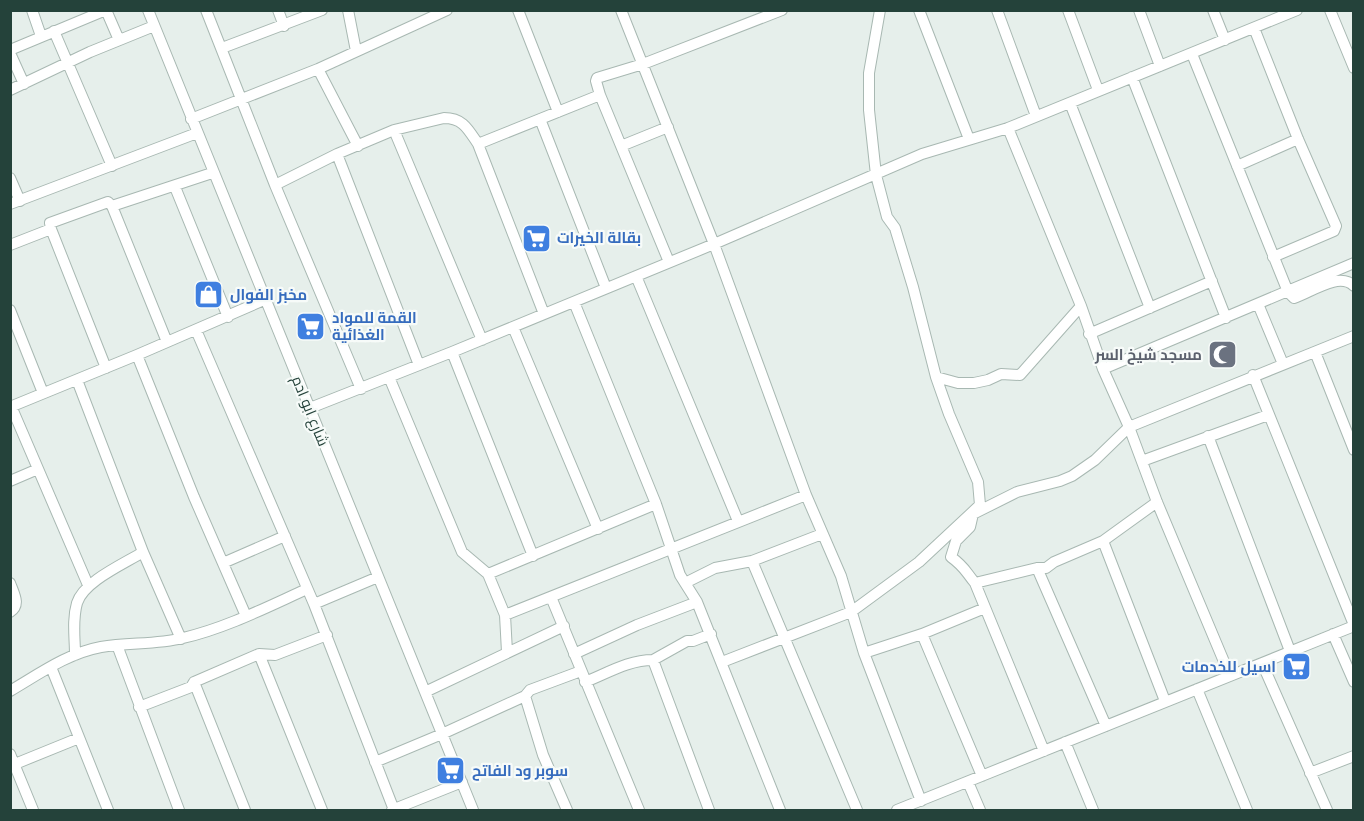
<svg xmlns="http://www.w3.org/2000/svg" width="1364" height="821" font-family="'DM Sans',Cairo,sans-serif">
  <rect width="100%" height="100%" fill="#e6efeb"/>
  <g fill="none" stroke-linecap="round" stroke-linejoin="round">
    <defs>
      <path id="minor" d="M32,10L41,36
        M148,10L473,810
        M206,10L275,185L361,389
        M278,10L284,26
        M348,10L356,51
        M518,10L558,112
        M621,10L714,244L806,495L841,576L864,653L921,801
        M919,10L969,139
        M997,10L1036,116
        M1068,10L1098,90
        M1139,10L1160,66
        M1213,10L1225,40
        M1330,10L1354,68
        M1254,28L1298,139L1336,226L1334,231L1273,257
        M54,31L112,166
        M222,48L322,10
        M10,50L106,10L119,40
        M10,53L24,84
        M1192,54L1288,292L1294,298C1310,293 1339,271 1354,286
        M318,69L358,146
        M1132,77L1226,318
        M10,90L90,52L154,26
        M600,95L669,262
        M1070,103L1150,308
        M191,119L318,69L447,10
        M540,119L606,288
        M1008,128L1081,306L1103,369L1129,427L1157,502L1230,676
        M394,130L482,340
        M478,144L544,314
        M621,146L668,127
        M337,154L419,365
        M1237,166L1298,139
        M10,178L20,201
        M275,185L337,154L394,130L444,118C463,118 468,129 478,144L600,95L596,81L597,78L643,64L782,10
        M175,187L228,317
        M10,204L197,133
        M112,206L167,342
        M51,229L106,368
        M10,245L51,229L50,223L108,202L112,206L212,173
        M636,276L738,521
        M574,302L656,504L680,575L697,602L780,810
        M1258,304L1283,364
        M10,310L43,393
        M513,327L598,529
        M196,330L314,604L394,810
        M1089,334L1212,281
        M452,352L533,556
        M1315,352L1354,450
        M137,355L194,497L246,616
        M1103,369L1354,263
        M1253,375L1354,625
        M389,377L462,552L488,574L505,615L507,652
        M936,377L958,383H974L988,380L1001,374L1020,375L1081,306
        M77,380L143,552L181,639
        M11,406L88,585
        M10,407L137,355L264,300
        M310,408L452,352L714,244L922,154L1008,128L1297,10
        M1208,436L1290,651
        M1142,461L1268,415
        M10,481L38,469
        M1103,541L1165,701
        M752,561L857,810
        M223,563L285,536
        M1037,568L1106,726
        M488,574L656,504
        M10,583C14,594 21,605 10,612
        M685,583L715,568L752,561L822,534
        M975,583L1037,568H1046L1054,562L1103,541L1157,502
        M551,597L639,810
        M314,604L378,577
        M505,615L806,495
        M922,634L982,776
        M1333,634L1354,682
        M117,645L179,810
        M864,653L922,634L985,608
        M259,654L322,810
        M574,654L637,625L697,602
        M75,655C75,638 72,620 77,603C84,581 124,564 143,552
        M722,662L851,612L919,562L980,505L978,482L949,414L936,377L913,287L895,228L887,217L876,175L869,110V73L880,10
        M1262,663L1327,810
        M51,667L108,810
        M194,682L245,810
        M585,682C608,673 628,660 653,660
        M1197,689L1247,810
        M10,691C39,674 68,653 101,647C128,642 156,645 183,638C226,628 267,607 307,589
        M425,692L564,626
        M139,707L191,687L194,682L259,654L275,655L327,635
        M1065,742L1093,810
        M1044,751L975,583C965,571 965,567 951,557L956,541L970,527L973,514L1017,492L1060,481L1072,476L1095,460L1129,427L1354,336
        M10,754L33,810
        M375,762L442,734L525,696
        M15,764L79,738
        M1310,773L1354,756
        M968,782L980,810
        M392,810L462,782
        M567,810L543,755L525,696L530,690L581,671
        M709,810L653,660L687,641H693L711,634
        M897,810L1354,626"/>
    </defs>
    <use href="#minor" stroke="#a8b8b2" stroke-width="12"/>
    <use href="#minor" stroke="#fff" stroke-width="10"/>
  </g>
  <defs>
    <symbol id="supermarket-square" viewBox="-11 -11 22 22"><rect x="-9" y="-9" width="18" height="18" rx="4" fill="#3f7fe0" stroke="#f7fbf9"/><path d="M-6-5.5h2.5l.6 2H6L4.5 2H-2.5L-4.4-4H-6ZM-1.5 3.2a1.3 1.3 0 1 0 .1 0ZM3 3.2a1.3 1.3 0 1 0 .1 0Z" fill="#fff"/></symbol>
    <symbol id="shop-square" viewBox="-11 -11 22 22"><rect x="-9" y="-9" width="18" height="18" rx="4" fill="#3f7fe0" stroke="#f7fbf9"/><path d="M-5-2.5h2.3a2.7 3.5 0 0 1 5.4 0H5L5.5 6h-11ZM-1.5-2.5h3a1.5 2.3 0 0 0-3 0Z" fill="#fff"/></symbol>
    <symbol id="mosque-square" viewBox="-11 -11 22 22"><rect x="-9" y="-9" width="18" height="18" rx="4" fill="#6b7280" stroke="#f7fbf9"/><path d="M3.5-4.9A6 6 0 1 0 3.5 4.9A5 5 0 1 1 3.5-4.9Z" fill="#fff"/></symbol>
  </defs>
  <g fill-rule="evenodd">
    <use href="#supermarket-square" x="520" y="222" width="33" height="33"/>
    <use href="#shop-square" x="192" y="278" width="33" height="33"/>
    <use href="#supermarket-square" x="294" y="310" width="33" height="33"/>
    <use href="#mosque-square" x="1206" y="338" width="33" height="33"/>
    <use href="#supermarket-square" x="1280" y="650" width="33" height="33"/>
    <use href="#supermarket-square" x="434" y="754" width="33" height="33"/>
  </g>
  <g text-anchor="middle" stroke-width="4.5" stroke-linejoin="round" paint-order="stroke">
    <g font-size="15" font-weight="bold" fill="#366cbe" stroke="#f7fbf9" text-anchor="start">
      <text x="557" y="243">بقالة الخيرات</text>
      <text x="230" y="300">مخبز الفوال</text>
      <text x="332" y="323">القمة للمواد<tspan x="332" dy="17">الغذائية</tspan></text>
      <text x="1276" y="672" text-anchor="end">اسيل للخدمات</text>
      <text x="472" y="776">سوبر ود الفاتح</text>
    </g>
    <g font-size="15" font-weight="bold" fill="#5b616d" stroke="#f7fbf9" text-anchor="end">
      <text x="1202" y="360">مسجد شيخ السر</text>
    </g>
    <g font-size="15" fill="#24423a" stroke="#f7fbf9">
      <text transform="translate(310 411) rotate(68)" y="5">شارع ابو ادم</text>
    </g>
  </g>
  <rect width="1364" height="821" fill="none" stroke="#24423a" stroke-width="24"/>
</svg>
